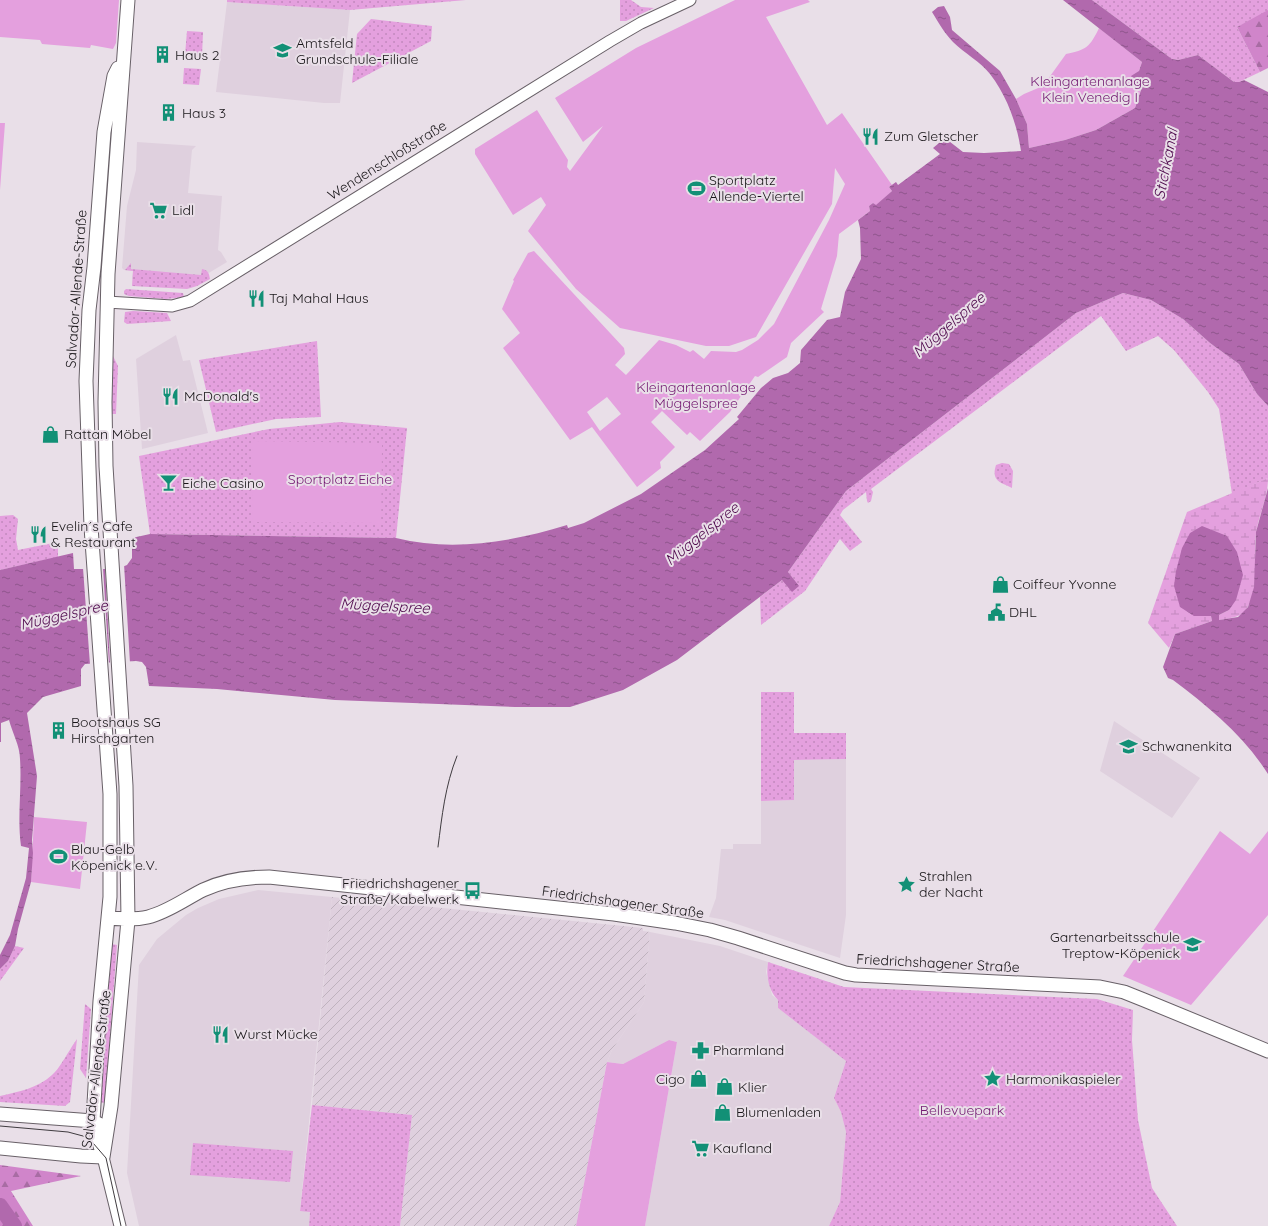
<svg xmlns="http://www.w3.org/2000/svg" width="1268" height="1226" font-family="Quicksand,sans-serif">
  <defs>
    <pattern id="industrial-furrows" width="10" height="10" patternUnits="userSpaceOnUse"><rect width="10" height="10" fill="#dfd0de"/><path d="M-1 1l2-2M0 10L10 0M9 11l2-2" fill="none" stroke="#bfb2be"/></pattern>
    <pattern id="grass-dots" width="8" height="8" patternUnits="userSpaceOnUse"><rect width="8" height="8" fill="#e4a0de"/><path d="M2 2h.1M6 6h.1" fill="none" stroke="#c389be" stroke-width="1.8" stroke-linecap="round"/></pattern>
    <pattern id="forest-firs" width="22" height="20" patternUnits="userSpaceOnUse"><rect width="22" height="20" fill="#d085ca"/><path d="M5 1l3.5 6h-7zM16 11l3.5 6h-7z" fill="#a86ca3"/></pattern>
    <pattern id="wetland-marsh" width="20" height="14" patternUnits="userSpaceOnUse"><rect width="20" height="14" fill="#e4a0de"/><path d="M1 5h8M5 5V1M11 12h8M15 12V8" fill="none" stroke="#c389be"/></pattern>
    <pattern id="water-ripples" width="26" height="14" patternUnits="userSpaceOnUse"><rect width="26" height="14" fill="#b169ad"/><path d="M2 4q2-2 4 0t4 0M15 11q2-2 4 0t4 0" fill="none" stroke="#8f558c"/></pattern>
  </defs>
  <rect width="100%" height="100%" fill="#e9dfe8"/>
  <path fill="#dfd0de" d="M227,2L350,10L340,103H324L216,92Z
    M137,142L196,146L192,150L188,193L222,196L218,250L221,252L227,262L202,277L132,279L133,271L124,270L122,268L127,206L136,170Z
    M176,335L183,361L190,360L208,433L142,449L136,359Z
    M1114,721L1200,778L1172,818L1100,771Z
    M846,759V915L840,958L725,920L709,917L716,898L721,849H733V844H761V801L794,800V760Z
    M258,890L332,897L300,1210L310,1211L309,1226H139L127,1173L139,965L157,939L186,915L198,908L219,899Z
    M650,932L720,946L768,962L766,972L772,995L778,1000V1008L846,1061L834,1098L841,1112L846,1132L840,1202L829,1226H645L677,1042L669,1040L623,1064L607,1062L612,1050L644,1002Z"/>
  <path fill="url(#industrial-furrows)" d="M332,897L643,928V931L650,932L644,1002L612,1050L607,1062L576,1226H400L412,1115L312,1105Z"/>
  <path fill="url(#grass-dots)" d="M227,0H466L350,10L227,2Z
    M620,0H631L641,7L654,8L626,21H620Z
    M1092,0H1268V12L1237,27L1260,72L1239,82H1234L1198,55L1178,60L1172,59Z
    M371,19L432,26L431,41L352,83L357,34Z
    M187,31L203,32L202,57L185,55Z
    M184,68L201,69L199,85L183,84Z
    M131,263V269L201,275L202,269C208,270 209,273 210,279L197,286L187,289L132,286L133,271L125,270Z
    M126,289L183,293L184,297L166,299L129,296L124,294V291Z
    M1123,293L1151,300L1183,319L1210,343L1239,364L1257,394L1268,406V478L1232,494L1219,409L1208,392L1174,350L1158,336L1126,351L1101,316L871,489L873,492L871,501L868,503L867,501L866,492L843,510L840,515L862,542L850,551L840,539L805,591L761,625L760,597L782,580L798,586L788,572L846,491L1076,313Z
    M133,311L167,313L171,321L127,324L124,322L125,312Z
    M317,341L321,417L276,419L216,432L199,360Z
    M112,354L118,366L116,414H112Z
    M340,422L407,428L396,538L150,534L139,456L269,429Z
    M1002,463L1009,464L1013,471L1012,488C1000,482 991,481 996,465Z
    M13,515L18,519L16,539L18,550L58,542V557L0,570V516Z
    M761,692H794V733H846V759L794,760V800L761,801Z
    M112,944L117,945L105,1103L98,1102L109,954Z
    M15,946L24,948L0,981V969L8,961Z
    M768,962L844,987L1097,999L1133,1010L1132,1040L1138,1120L1152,1188L1177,1226H829L840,1202L846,1132L841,1112L834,1098L846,1061L778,1008V1000C768,990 766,975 768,962Z
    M85,1004L91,1009L86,1078L80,1069Z
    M77,1039L70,1102L65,1106L0,1102V1096C18,1092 38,1088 52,1075C59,1070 71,1047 77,1039Z
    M312,1105L412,1115L400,1226H309L310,1212L300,1211Z
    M193,1143L293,1151L290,1182L190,1175Z"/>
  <path fill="url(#forest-firs)" d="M1268,10V68L1260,72L1237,27Z
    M0,1165L81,1176L11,1191L33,1226H0Z"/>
  <path fill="url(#wetland-marsh)" d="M1268,478C1268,497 1259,514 1256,533C1253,556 1260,584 1248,606C1243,618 1230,618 1219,620V615L1229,610L1194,616H1211L1212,621L1175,634L1169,648L1148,623L1187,512Z"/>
  <path fill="#e4a0de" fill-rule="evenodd" d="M0,0H119L116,43L113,49L91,45L90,48L42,44L40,40L0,37Z
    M735,0H808L810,2L766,17L827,125L842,113L892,185L889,187L892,191L876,206L873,203L869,206L870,211L839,234L837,256L821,309L824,312L791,343L787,357L758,377L755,376L730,412L700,441L690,432L687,435L662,411L651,422L675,447L660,462L661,468L637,487L592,427L570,440L503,348L520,333L502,309L514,281L513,280L528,253L534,251L624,348L625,354L615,365L626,375L659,340L676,345L690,352L693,350L704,359L711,351L736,352L742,350L758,340L774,324L829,220L845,184L835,168L832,204L756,337L729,346H706L620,328L576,289L528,231L546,205L541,197L513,215L475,154V149L537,110L568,160L567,167L570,171L603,126L583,142L555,98L636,48ZM607,397L621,414L600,431L587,412Z
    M1099,28L1142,62L1139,71L1137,84L1141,89L1135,108L1096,130L1065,140L1029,148L1027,124L1016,99L1024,94L1043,86L1066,54C1086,50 1090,47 1099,28Z
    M0,123H5L0,190Z
    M253,441L382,443L381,523L252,522Z
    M34,817L87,822L80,889L31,882Z
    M1220,831L1250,854L1268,831V915L1191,1005L1123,976Z
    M669,1040L677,1042L645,1226H576L607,1062L623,1064Z"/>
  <path fill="url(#water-ripples)" d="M1063,0H1092L1172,59L1178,60L1198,55L1234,82H1239L1244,80L1268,92V406L1257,394L1239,364L1210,343L1183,319L1151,300L1123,293L1076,313L846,491L788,572L799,586L792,592L782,580L677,660L623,690L570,707H515L335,700L217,689L149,686L146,667L142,662L136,661L85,664L81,669V686L43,697L27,713L37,776L32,840L33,853L31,882L18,929L15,946L8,961L0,969V955L10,935L26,878L29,848L21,846C17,817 22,788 20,759C20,746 12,732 9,720L1,723V742H0V570L73,553L74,569H107L122,574V567L127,565L132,558V538L150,534L396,538C452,552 512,542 567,525L568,528L584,523L641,494L705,450L739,419L737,417L761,388L773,378L788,373L800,363L801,350L827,320L840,317L845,292L861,259L860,228L858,220L870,211L869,206L873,203L876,205L892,191L889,187L896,182L898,185L940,154L933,148L945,138L963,152L984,153L1021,151C1017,124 1007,96 990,74C981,62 964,53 953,42C945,34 938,22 932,12L938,7L944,6L950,17L952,30L1000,71L1016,99L1027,124L1029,148L1065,140L1096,130L1135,108L1141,90L1131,76L1139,71L1142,62Z
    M1268,488V774C1244,736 1209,707 1173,680L1168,678L1163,667L1175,634L1212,621L1211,616H1194L1180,607L1174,586L1176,571L1182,548L1190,533L1202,526L1227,536L1237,552L1243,575L1236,600L1229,610L1219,615V620L1238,617L1248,607L1254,587L1256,532Z"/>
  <path fill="#e9dfe8" d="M124,564L130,663L110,664L105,568L107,567L109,573L120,572V566Z
    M83,568L87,569L88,576L99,568H103L109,664L90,665Z"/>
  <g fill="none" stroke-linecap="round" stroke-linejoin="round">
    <path stroke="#b169ad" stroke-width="16" d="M0,1206L14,1226"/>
    <defs>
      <path id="tertiary" d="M107,302L172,306L190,301L610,41L641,23L690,0
        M103,1157L120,1226"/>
      <path id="secondary" d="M109,918C122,919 135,920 148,917C168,912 185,899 203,890C224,880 246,877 269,877L614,914L675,923L710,930L738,938L845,973L856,975L1100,987L1124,992L1144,1000L1268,1051
        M0,1114L93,1121L99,1124
        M0,1148L81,1156L103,1157
        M102,1153L93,1121L100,1001L110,897V794L91,527L86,381L89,310L94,267L104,132L114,76L118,68
        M103,1157L111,1106L128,920L126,786L106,466L105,402L108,274L128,0"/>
    </defs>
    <use href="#tertiary" stroke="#686067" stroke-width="13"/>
    <use href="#secondary" stroke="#686067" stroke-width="15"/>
    <use href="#tertiary" stroke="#fff" stroke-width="11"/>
    <use href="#secondary" stroke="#fff" stroke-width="13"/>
    <path stroke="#3f3b3f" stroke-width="1" d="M438,847C442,816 445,786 457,756
      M0,1126L68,1132L83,1136L93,1143L106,1158L121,1226"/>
  </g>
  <defs>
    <symbol id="school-bare" viewBox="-9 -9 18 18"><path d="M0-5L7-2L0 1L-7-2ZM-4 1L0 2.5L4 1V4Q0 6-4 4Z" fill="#129076" stroke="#e9dfe8" stroke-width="2.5" paint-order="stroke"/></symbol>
    <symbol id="building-bare" viewBox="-9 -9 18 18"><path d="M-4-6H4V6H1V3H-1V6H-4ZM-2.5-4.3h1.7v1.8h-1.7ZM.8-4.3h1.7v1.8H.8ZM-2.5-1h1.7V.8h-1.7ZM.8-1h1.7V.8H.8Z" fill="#129076" stroke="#e9dfe8" stroke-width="2.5" paint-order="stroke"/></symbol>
    <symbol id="restaurant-bare" viewBox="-9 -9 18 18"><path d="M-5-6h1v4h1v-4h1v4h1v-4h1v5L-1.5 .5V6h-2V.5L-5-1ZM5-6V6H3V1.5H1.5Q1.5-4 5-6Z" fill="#129076" stroke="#e9dfe8" stroke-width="2.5" paint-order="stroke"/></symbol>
    <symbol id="stadium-bare" viewBox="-9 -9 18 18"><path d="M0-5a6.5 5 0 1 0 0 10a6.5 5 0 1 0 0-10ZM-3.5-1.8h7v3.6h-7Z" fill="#129076" stroke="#e9dfe8" stroke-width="2.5" paint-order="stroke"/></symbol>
    <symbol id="supermarket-bare" viewBox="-9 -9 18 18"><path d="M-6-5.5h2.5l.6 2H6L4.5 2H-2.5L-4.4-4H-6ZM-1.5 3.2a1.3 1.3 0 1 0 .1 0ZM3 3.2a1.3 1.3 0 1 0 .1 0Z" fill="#129076" stroke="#e9dfe8" stroke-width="2.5" paint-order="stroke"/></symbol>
    <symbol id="shop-bare" viewBox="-9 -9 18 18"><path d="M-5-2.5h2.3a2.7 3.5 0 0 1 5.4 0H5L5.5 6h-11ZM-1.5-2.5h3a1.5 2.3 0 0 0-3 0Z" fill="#129076" stroke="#e9dfe8" stroke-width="2.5" paint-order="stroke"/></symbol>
    <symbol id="bar-bare" viewBox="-9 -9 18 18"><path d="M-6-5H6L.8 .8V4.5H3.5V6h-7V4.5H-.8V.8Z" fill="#129076" stroke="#e9dfe8" stroke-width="2.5" paint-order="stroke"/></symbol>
    <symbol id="civic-bare" viewBox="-9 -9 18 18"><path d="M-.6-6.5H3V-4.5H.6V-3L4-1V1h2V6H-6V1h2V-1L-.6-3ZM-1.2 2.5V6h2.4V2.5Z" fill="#129076" stroke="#e9dfe8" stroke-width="2.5" paint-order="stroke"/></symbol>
    <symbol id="sight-bare" viewBox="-9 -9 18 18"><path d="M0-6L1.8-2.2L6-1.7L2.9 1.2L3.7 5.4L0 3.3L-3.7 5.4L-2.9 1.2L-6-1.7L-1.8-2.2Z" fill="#129076" stroke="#e9dfe8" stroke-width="2.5" paint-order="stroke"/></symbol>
    <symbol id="bus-bare" viewBox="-9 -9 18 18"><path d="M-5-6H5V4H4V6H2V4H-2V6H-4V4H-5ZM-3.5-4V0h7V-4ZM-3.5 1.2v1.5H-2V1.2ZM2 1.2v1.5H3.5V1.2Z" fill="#129076" stroke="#e9dfe8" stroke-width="2.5" paint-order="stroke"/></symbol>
    <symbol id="pharmacy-bare" viewBox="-9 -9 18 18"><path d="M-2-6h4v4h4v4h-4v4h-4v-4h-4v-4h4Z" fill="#129076" stroke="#e9dfe8" stroke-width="2.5" paint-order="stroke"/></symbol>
  </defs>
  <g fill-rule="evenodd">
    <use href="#school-bare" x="270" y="38" width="25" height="25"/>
    <use href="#building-bare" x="150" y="42" width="25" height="25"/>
    <use href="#building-bare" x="156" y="100" width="25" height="25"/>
    <use href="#restaurant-bare" x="858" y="124" width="25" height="25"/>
    <use href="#stadium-bare" x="684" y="176" width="25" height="25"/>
    <use href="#supermarket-bare" x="146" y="198" width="25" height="25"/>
    <use href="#restaurant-bare" x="244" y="286" width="25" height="25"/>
    <use href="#restaurant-bare" x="158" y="384" width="25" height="25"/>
    <use href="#shop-bare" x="38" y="422" width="25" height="25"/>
    <use href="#bar-bare" x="156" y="470" width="25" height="25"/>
    <use href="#restaurant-bare" x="26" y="522" width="25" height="25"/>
    <use href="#shop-bare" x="988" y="572" width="25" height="25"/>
    <use href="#civic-bare" x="984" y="600" width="25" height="25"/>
    <use href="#building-bare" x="46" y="718" width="25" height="25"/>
    <use href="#school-bare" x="1116" y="734" width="25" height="25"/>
    <use href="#stadium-bare" x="46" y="844" width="25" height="25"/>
    <use href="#sight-bare" x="894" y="872" width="25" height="25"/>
    <use href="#bus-bare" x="460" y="878" width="25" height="25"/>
    <use href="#school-bare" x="1180" y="932" width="25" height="25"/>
    <use href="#restaurant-bare" x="208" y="1022" width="25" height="25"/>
    <use href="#pharmacy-bare" x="688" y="1038" width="25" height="25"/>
    <use href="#shop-bare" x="686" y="1066" width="25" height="25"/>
    <use href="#sight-bare" x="980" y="1066" width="25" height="25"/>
    <use href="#shop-bare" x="712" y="1074" width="25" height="25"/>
    <use href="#shop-bare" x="710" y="1100" width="25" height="25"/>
    <use href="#supermarket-bare" x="688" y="1136" width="25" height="25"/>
  </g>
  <g text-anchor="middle" stroke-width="4" stroke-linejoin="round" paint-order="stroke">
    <g font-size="14" fill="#191619" stroke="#e9dfe8" text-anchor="start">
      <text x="296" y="48">Amtsfeld<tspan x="296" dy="16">Grundschule-Filiale</tspan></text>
      <text x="175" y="60">Haus 2</text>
      <text x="182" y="118">Haus 3</text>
      <text x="884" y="141">Zum Gletscher</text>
      <text x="709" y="185">Sportplatz<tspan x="709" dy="16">Allende-Viertel</tspan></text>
      <text x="172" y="215">Lidl</text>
      <text x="269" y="303">Taj Mahal Haus</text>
      <text x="184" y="401">McDonald's</text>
      <text x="64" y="439">Rattan Möbel</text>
      <text x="182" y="488">Eiche Casino</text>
      <text x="51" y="531">Evelin´s Cafe<tspan x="51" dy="16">&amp; Restaurant</tspan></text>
      <text x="1013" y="589">Coiffeur Yvonne</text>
      <text x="1009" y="617">DHL</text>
      <text x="71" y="727">Bootshaus SG<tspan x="71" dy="16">Hirschgarten</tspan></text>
      <text x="1142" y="751">Schwanenkita</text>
      <text x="71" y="854">Blau-Gelb<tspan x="71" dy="16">Köpenick e.V.</tspan></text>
      <text x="919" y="881">Strahlen<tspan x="919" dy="16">der Nacht</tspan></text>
      <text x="459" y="888" text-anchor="end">Friedrichshagener<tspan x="459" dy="16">Straße/Kabelwerk</tspan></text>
      <text x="1180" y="942" text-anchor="end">Gartenarbeitsschule<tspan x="1180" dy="16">Treptow-Köpenick</tspan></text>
      <text x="234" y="1039">Wurst Mücke</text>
      <text x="713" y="1055">Pharmland</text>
      <text x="685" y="1084" text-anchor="end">Cigo</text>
      <text x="1006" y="1084">Harmonikaspieler</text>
      <text x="738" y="1092">Klier</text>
      <text x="736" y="1117">Blumenladen</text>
      <text x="713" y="1153">Kaufland</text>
    </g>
    <g font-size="14" fill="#731971" stroke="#e9dfe8">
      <text x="1090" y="86">Kleingartenanlage<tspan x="1090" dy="16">Klein Venedig I</tspan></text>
      <text x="696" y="392">Kleingartenanlage<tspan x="696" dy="16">Müggelspree</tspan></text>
      <text x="340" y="484">Sportplatz Eiche</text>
      <text x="962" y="1115">Bellevuepark</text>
    </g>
    <g font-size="14" fill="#191619" stroke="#e9dfe8">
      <text transform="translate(387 160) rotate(-32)" y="5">Wendenschloßstraße</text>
      <text transform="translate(76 289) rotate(-86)" y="5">Salvador-Allende-Straße</text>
      <text transform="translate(623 902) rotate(8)" y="5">Friedrichshagener Straße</text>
      <text transform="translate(938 963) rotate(3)" y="5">Friedrichshagener Straße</text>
      <text transform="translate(96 1069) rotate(-83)" y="5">Salvador-Allende-Straße</text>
    </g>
    <g font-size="15" font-style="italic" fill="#4d074b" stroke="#e9dfe8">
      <text transform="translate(1166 164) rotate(-79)" y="5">Stichkanal</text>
      <text transform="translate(949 325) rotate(-41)" y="5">Müggelspree</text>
      <text transform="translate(702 534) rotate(-39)" y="5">Müggelspree</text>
      <text transform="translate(385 606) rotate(3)" y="5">Müggelspree</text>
      <text transform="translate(64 615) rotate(-13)" y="5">Müggelspree</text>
    </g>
  </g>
</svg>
